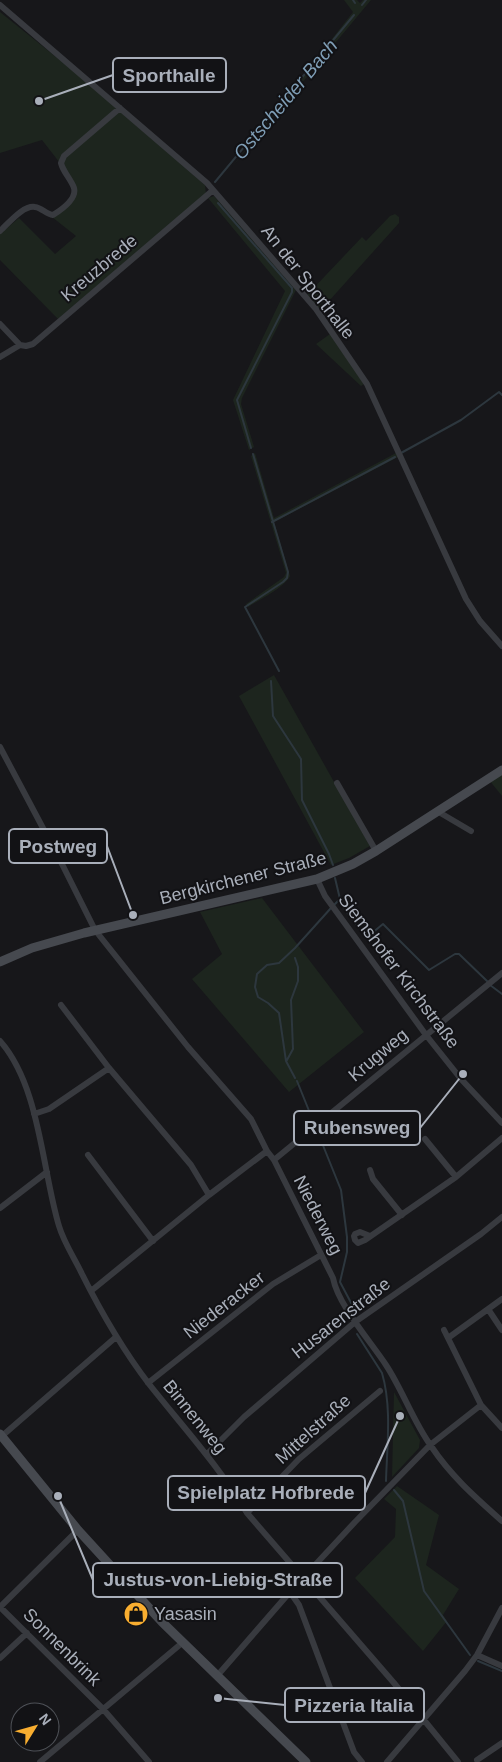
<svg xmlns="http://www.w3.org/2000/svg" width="502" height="1762" font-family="Helvetica,sans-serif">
  <rect width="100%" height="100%" fill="#17171a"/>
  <path fill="#1d251e" d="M344,0H357L360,3L363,0H371L232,167L353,12Z
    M0,12L71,69L205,185L206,194L58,319L0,260V234L19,218L55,254L76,236L52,217L76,192L63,167L42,140L0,153Z
    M214,196L296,290L242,398L241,404L254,447L249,450L233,400L285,291L208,198Z
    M395,214L399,217V223L320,311L307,295L362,237L366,241L390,216Z
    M330,334L364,384L361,386L316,344Z
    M255,453L274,518L396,453L398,457L274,522L290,576C285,587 259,600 248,607L246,604L284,577L286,573L251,456Z
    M274,675L370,846L349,858L331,865L239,696Z
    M502,773V796L489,780Z
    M262,898L364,1032L289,1092L192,979L222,954L200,912Z
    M394,1392L420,1440L419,1448L392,1477Z
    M397,1486L439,1515L426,1565L459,1589L443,1615L447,1621L423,1651L355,1578L395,1537L396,1509L384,1499Z"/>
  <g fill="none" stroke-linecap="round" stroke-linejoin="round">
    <path stroke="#2d373e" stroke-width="2" d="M353,0L355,3
      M362,5L366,0
      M215,182L354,15
      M218,203L292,288V292L237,400L251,448
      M401,453L461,420L499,392L502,395
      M253,454L288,572L287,578L283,582L245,607L279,671
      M272,522L395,457
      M271,681L273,716L301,759L302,800L329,854L333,865
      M339,902L362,932
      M334,905L340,899L335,878
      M366,938L383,924L429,970L455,954H459L487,981
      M490,985L502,994
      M287,1060L293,1049L291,1000L298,981V967L295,958
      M295,1078L286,1061L279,1013L268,1003L258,997L255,987L257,974L267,965L279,963L295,948L331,908
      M297,1081L341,1190L347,1237V1252L340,1282L357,1314
      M357,1334L382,1373C392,1407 387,1446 386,1481
      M394,1490L403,1501L424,1591L470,1655
      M478,1661L502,1671"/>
    <path stroke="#383a3f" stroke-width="6" d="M0,5L207,183L316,309L367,384L466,599L480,621L502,646
      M0,231C9,223 23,205 35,207C42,208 46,214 53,215C61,210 77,199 74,188C71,179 63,172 61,163L64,156L120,108
      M0,324L20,345
      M0,357L20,345L26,346L33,344L212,191
      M0,747L62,864L95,930L188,1047L251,1119L267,1151L274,1160L333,1278C338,1305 371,1342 386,1365C403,1391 413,1421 431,1446C451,1476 475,1497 502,1521
      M337,783L376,851
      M437,811L471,831
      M317,879L325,896L426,1035L461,1079L502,1123
      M61,1005L109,1068L191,1165L209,1195
      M0,1041C40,1086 42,1170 59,1226C64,1243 75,1259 82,1274C101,1312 123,1350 149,1384C183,1427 219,1466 247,1513L394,1683L458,1762
      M34,1114L49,1109L109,1068
      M425,1139L456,1177
      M88,1155L153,1241
      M274,1160L502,973
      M370,1170L373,1179L402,1215
      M0,1208L47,1172
      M370,1236L360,1232L355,1234L354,1236L355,1240L358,1243L365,1240L456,1177L502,1138
      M91,1291L209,1195L267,1151
      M488,1309L502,1330
      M444,1330L481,1405L502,1428
      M448,1338L502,1299
      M148,1383L273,1284L321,1255
      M2,1436L116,1337
      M207,1454L244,1417L355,1322L481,1234L502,1217
      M247,1513L299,1459L380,1391
      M290,1592L299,1605L354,1752L362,1762
      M0,1607L103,1709L149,1762
      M0,1607L78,1530
      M477,1655L502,1666
      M0,1658L27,1633
      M217,1676L290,1592L355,1522L430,1445L481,1405
      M477,1760L502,1743
      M40,1762L182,1643
      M387,1762L465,1671L477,1655L502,1608"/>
    <path stroke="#46494f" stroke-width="9" d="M0,962L32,948L84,933L317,879L353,864L376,851L502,770
      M0,1434L78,1530L162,1622L306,1762"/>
  </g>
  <defs>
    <symbol id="shop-disc" viewBox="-11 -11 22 22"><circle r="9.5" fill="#f9ae30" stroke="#121215"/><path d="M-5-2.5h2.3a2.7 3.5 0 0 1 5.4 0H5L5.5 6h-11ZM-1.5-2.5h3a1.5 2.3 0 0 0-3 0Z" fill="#111"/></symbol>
  </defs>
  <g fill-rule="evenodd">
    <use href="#shop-disc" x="122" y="1600" width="28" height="28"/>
  </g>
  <g text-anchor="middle" stroke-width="4" stroke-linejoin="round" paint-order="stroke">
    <g font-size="18" fill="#a9afba" stroke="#121215">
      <text transform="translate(99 268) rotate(-40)" y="6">Kreuzbrede</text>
      <text transform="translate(308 282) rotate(52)" y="6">An der Sporthalle</text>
      <text transform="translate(243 878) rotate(-14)" y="6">Bergkirchener Straße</text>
      <text transform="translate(399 971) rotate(53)" y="6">Siemshofer Kirchstraße</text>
      <text transform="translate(378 1055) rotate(-40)" y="6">Krugweg</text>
      <text transform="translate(318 1215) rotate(63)" y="6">Niederweg</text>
      <text transform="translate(224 1305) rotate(-38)" y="6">Niederacker</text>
      <text transform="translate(341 1318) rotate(-38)" y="6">Husarenstraße</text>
      <text transform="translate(195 1417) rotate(51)" y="6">Binnenweg</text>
      <text transform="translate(313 1429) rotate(-42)" y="6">Mittelstraße</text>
      <text transform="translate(62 1647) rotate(45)" y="6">Sonnenbrink</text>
    </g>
    <g font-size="18" fill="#a9afba" stroke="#121215" text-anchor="start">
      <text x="154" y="1620">Yasasin</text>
    </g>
    <g font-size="19" font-style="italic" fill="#7f9eb6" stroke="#121215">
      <text transform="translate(285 99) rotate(-50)" y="7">Ostscheider Bach</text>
    </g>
  </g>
  <path fill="none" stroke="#a9afba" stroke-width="2" d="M39 101L113 75M133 915L107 846M463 1074L420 1128M400 1416L365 1493M58 1496L93 1580M218 1698L285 1705"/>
  <g fill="#a9afba" stroke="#121215" stroke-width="2">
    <circle cx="39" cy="101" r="5"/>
    <circle cx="133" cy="915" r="5"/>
    <circle cx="463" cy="1074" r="5"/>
    <circle cx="400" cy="1416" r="5"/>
    <circle cx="58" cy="1496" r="5"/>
    <circle cx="218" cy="1698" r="5"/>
  </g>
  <g fill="#121215" stroke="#a9afba" stroke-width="2">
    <rect x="113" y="58" width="113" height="34" rx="5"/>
    <rect x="9" y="829" width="98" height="34" rx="5"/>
    <rect x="294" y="1111" width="126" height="34" rx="5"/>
    <rect x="168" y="1476" width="197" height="34" rx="5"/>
    <rect x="93" y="1563" width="249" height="34" rx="5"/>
    <rect x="285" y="1688" width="139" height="34" rx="5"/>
  </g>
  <g font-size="19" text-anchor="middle" font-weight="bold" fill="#a9afba">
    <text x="169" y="82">Sporthalle</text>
    <text x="58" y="853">Postweg</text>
    <text x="357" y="1134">Rubensweg</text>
    <text x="266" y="1499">Spielplatz Hofbrede</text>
    <text x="218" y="1586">Justus-von-Liebig-Straße</text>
    <text x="354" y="1712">Pizzeria Italia</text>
  </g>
  <g transform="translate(35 1727) rotate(53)"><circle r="24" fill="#121215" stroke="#4e5157"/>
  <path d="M0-4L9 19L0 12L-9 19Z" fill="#f9ae30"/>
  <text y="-8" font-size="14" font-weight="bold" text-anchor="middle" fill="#a9afba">N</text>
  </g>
</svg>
